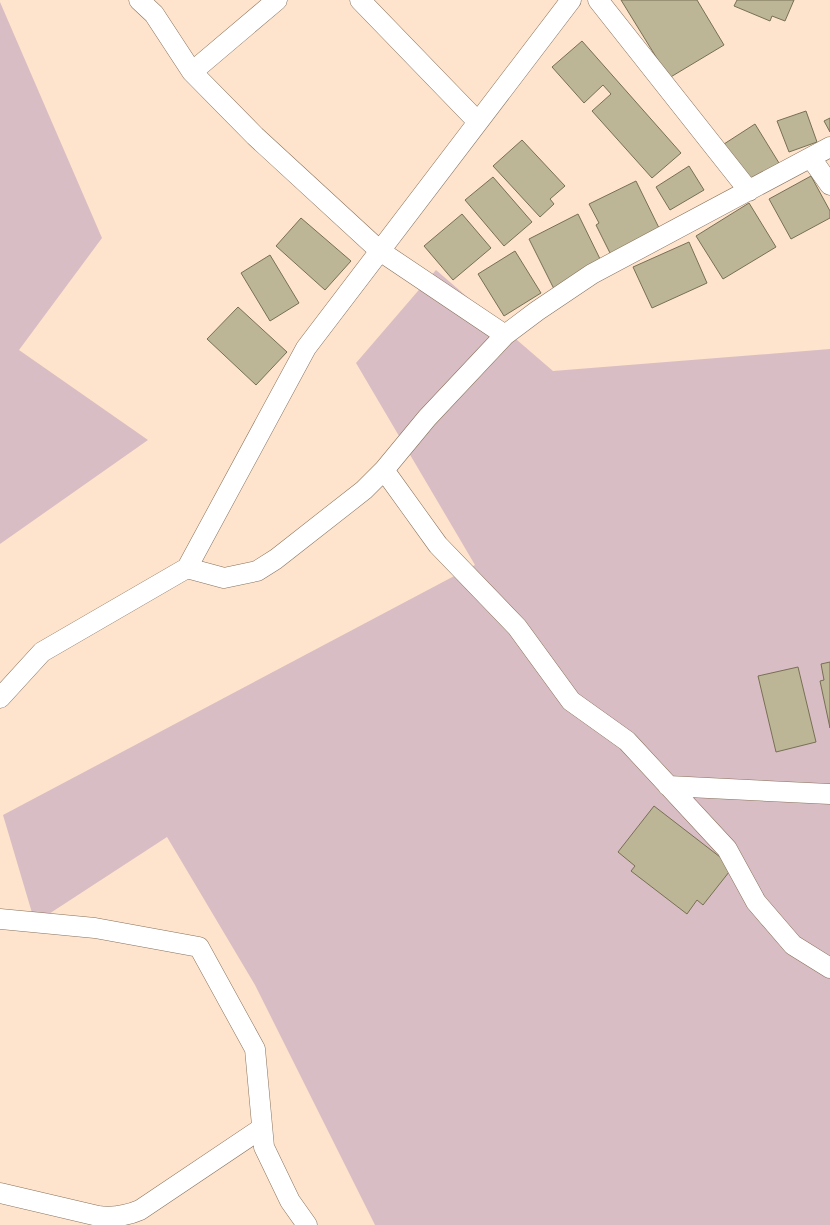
<svg xmlns="http://www.w3.org/2000/svg" width="830" height="1225" font-family="'Exo 2',sans-serif">
  <rect width="100%" height="100%" fill="#fee4cc"/>
  <path fill="#d9bdc4" d="M0,2L102,238L19,350L148,440L0,544Z
    M436,270L553,371L830,349V1225H375L255,985L167,837L35,923L3,815L475,565L356,363Z"/>
  <path fill="#bcb596" stroke="#777054" d="M621,0H697L724,45L669,78Z
    M737,0H794L785,21L772,16L770,21L734,6Z
    M582,41L681,153L652,178L592,111L611,94L603,85L584,103L552,67Z
    M806,111L817,142L789,152L777,121Z
    M830,118V132L824,121Z
    M755,124L779,163L749,182L724,144Z
    M522,140L565,186L550,199L554,204L540,217L493,166Z
    M689,166L704,190L670,210L656,187Z
    M811,176L830,211V218L791,239L769,199Z
    M493,177L532,222L504,246L465,200Z
    M636,181L661,232L612,257L596,225L599,223L589,204Z
    M749,203L776,247L723,279L696,236Z
    M462,214L491,248L453,280L424,246Z
    M578,214L603,265L554,289L529,239Z
    M301,218L351,261L325,290L276,246Z
    M689,242L707,283L652,308L633,267Z
    M515,251L541,293L504,316L478,274Z
    M270,255L299,303L270,321L241,273Z
    M238,307L287,352L256,385L207,339Z
    M830,662V728L820,681L824,680L821,664Z
    M798,667L816,742L776,752L758,676Z
    M654,806L733,867L703,905L697,900L687,914L631,871L635,866L618,852Z"/>
  <g fill="none" stroke-linecap="round" stroke-linejoin="round">
    <defs>
      <path id="street" d="M139,0L154,14L192,72L255,136L380,251L505,335
        M360,0L478,122
        M598,0L749,191
        M192,72L277,0
        M811,158L830,185
        M384,470L438,545L517,627L571,701L627,741L727,849L756,902L793,945L830,968
        M187,568L306,348L571,0
        M0,698L42,652L187,568L224,578L257,571L276,559L364,490L384,470L427,418L505,335L537,311L592,274L830,147
        M668,786L830,794
        M0,919L95,928L199,947L255,1049L264,1147L290,1201L307,1225
        M0,1193L98,1216C114,1218 126,1216 140,1210L262,1128"/>
    </defs>
    <use href="#street" stroke="#88715c" stroke-width="21"/>
    <use href="#street" stroke="#fff" stroke-width="20"/>
  </g>
</svg>
